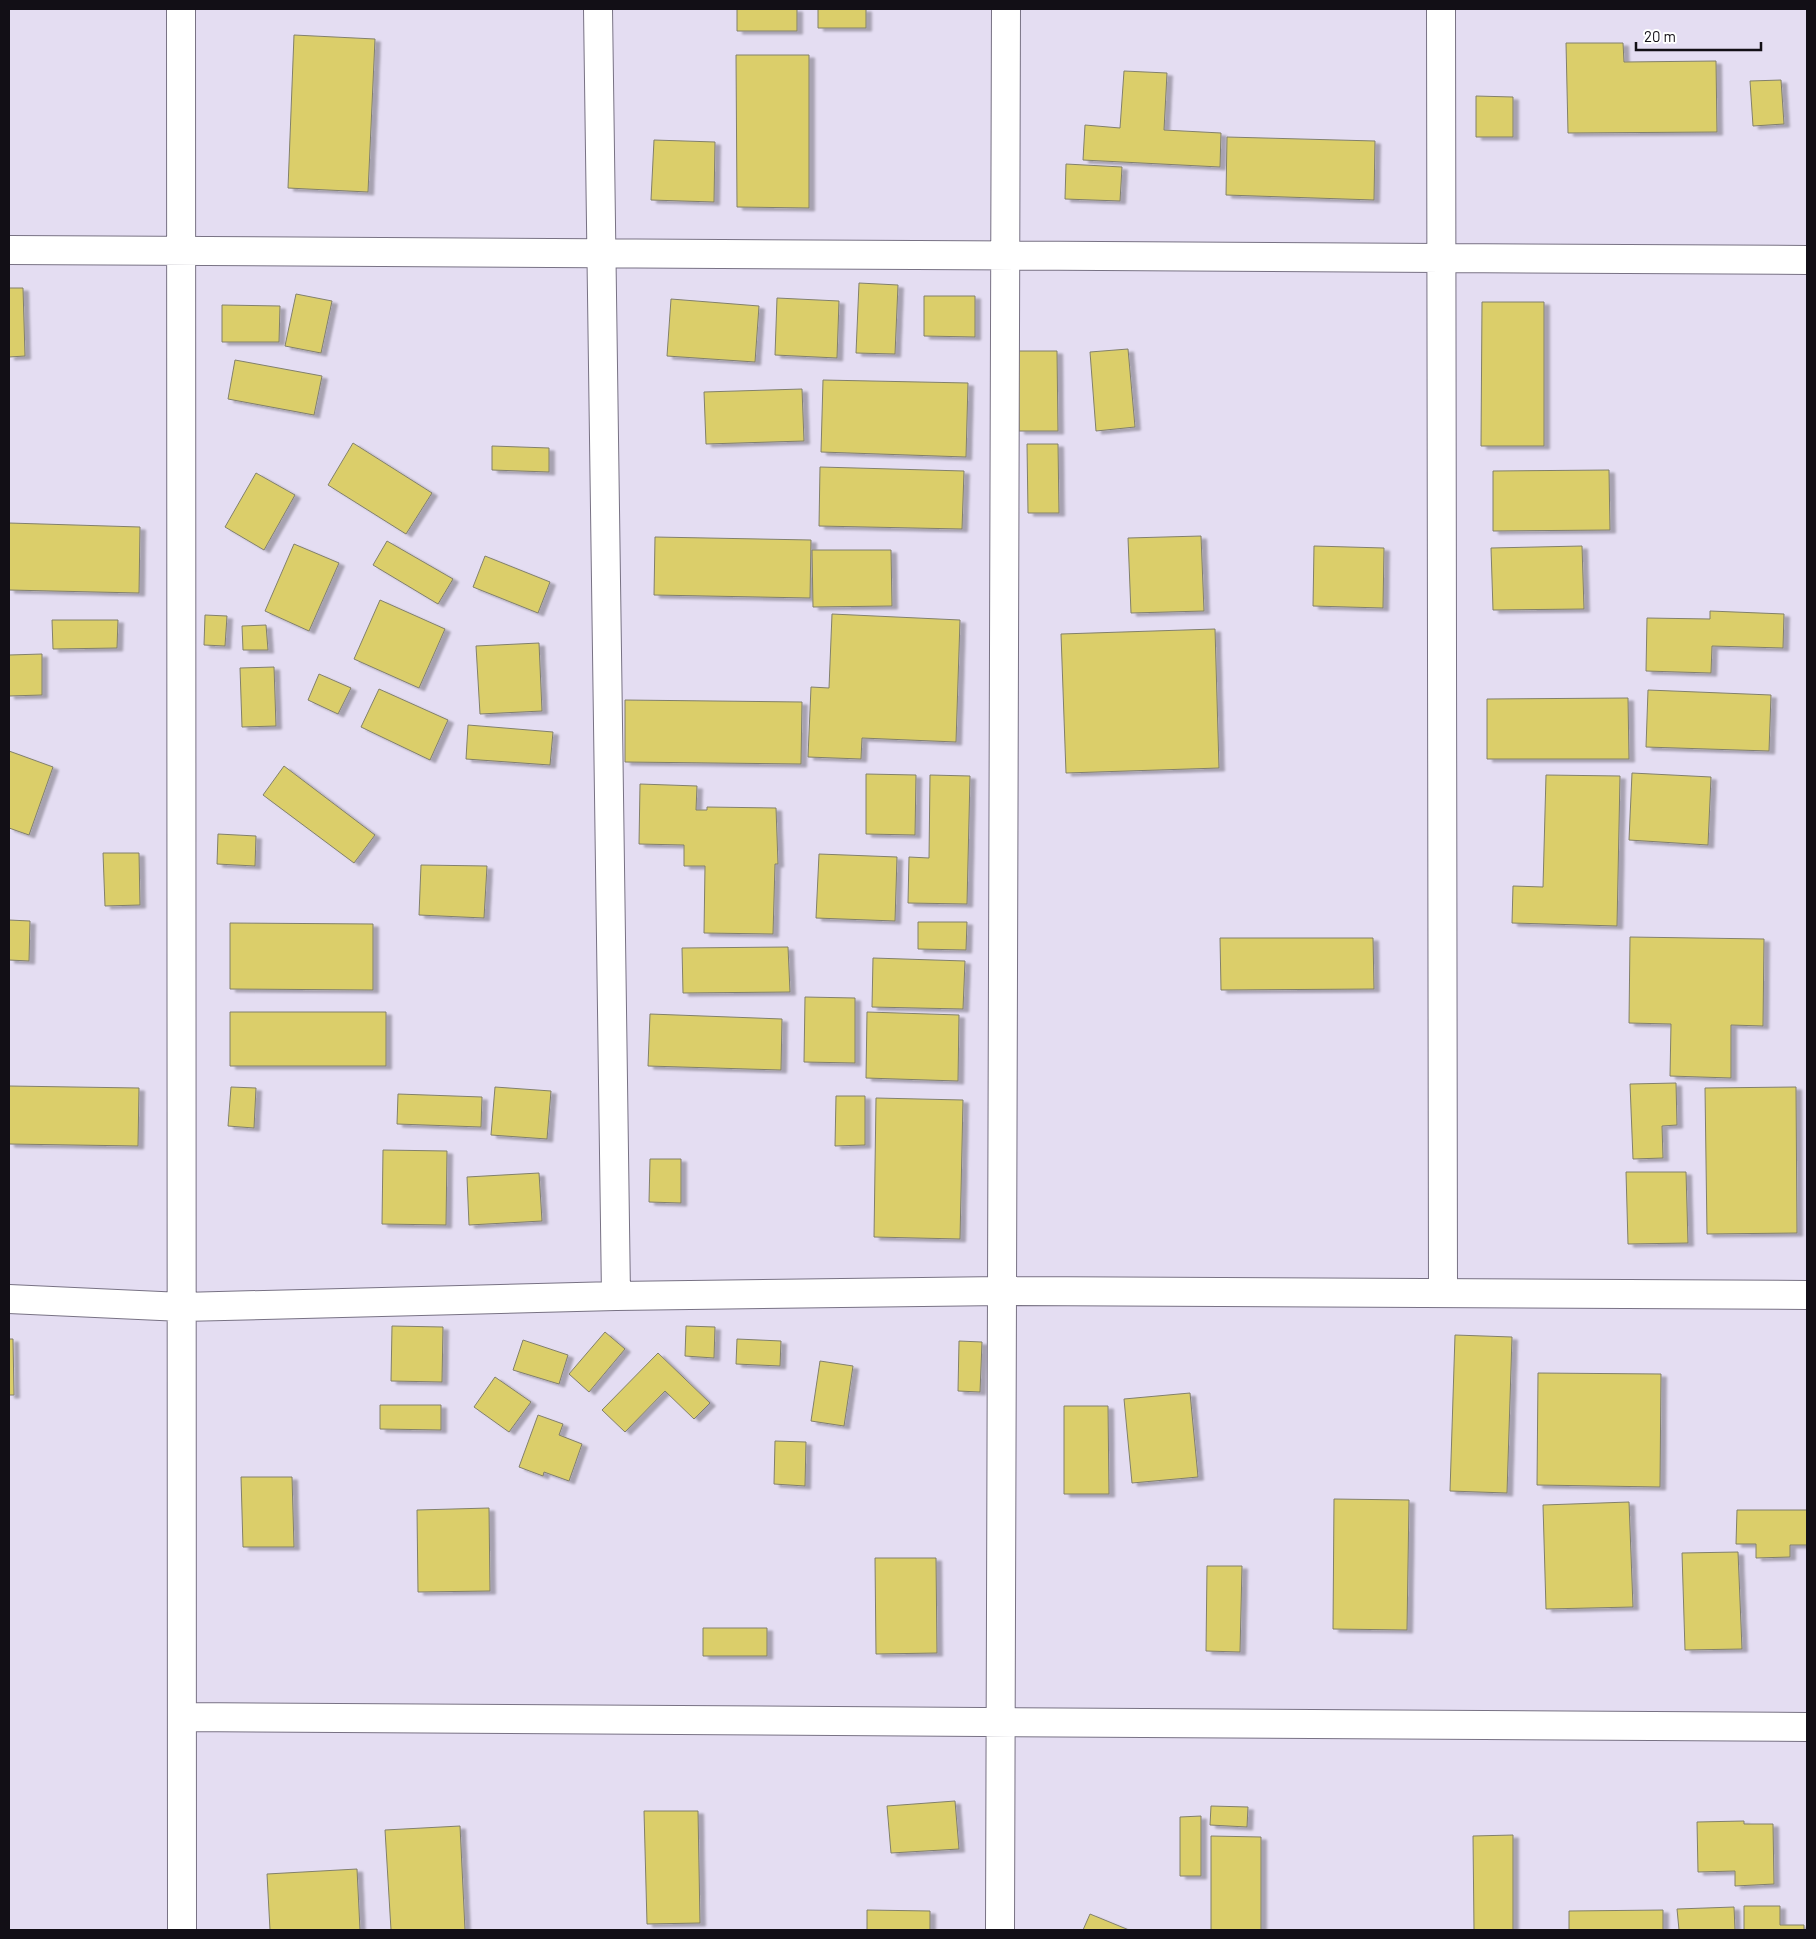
<svg xmlns="http://www.w3.org/2000/svg" width="1816" height="1939" font-family="Barlow,sans-serif">
  <defs>
    <filter id="shadow"><feDropShadow dx="5.5" dy="3" stdDeviation="1" flood-color="#0004"/></filter>
  </defs>
  <rect width="100%" height="100%" fill="#e4ddf2"/>
  <path fill="#dbce6a" stroke="#82806c" filter="url(#shadow)" d="M737,9H797V31H737Z
    M818,9H866V28H818Z
    M294,35L375,39L368,192L288,188Z
    M1566,43H1623L1624,62L1716,61L1717,132L1568,133Z
    M736,55H809V208L737,207Z
    M1124,71L1167,73L1164,130L1221,133L1220,167L1083,160L1085,125L1120,128Z
    M1781,80L1784,124L1753,126L1750,81Z
    M1476,96L1513,97V137H1476Z
    M1227,137L1375,141L1374,200L1226,195Z
    M654,140L715,142L714,202L651,200Z
    M1066,164L1122,167L1120,201L1065,199Z
    M859,283L898,285L895,354L856,353Z
    M9,288H23L25,356L9,357Z
    M296,294L332,301L321,353L285,346Z
    M924,296H975V337L924,336Z
    M777,298L839,301L837,358L775,355Z
    M671,299L759,306L755,362L667,356Z
    M1482,302H1544V446H1481Z
    M222,305L280,306L279,342H222Z
    M1128,349L1135,427L1096,431L1090,352Z
    M1018,351H1057L1058,431H1019Z
    M235,360L322,376L314,415L228,399Z
    M823,380L968,383L966,457L821,452Z
    M802,389L804,441L706,444L704,392Z
    M353,443L432,493L406,534L328,485Z
    M1027,444H1058L1059,513H1028Z
    M492,446L549,448V472L492,470Z
    M820,467L964,471L962,529L819,526Z
    M1609,470L1610,530L1493,531V471Z
    M256,473L295,495L264,550L225,527Z
    M9,523L140,527L139,593L9,590Z
    M1201,536L1204,611L1131,613L1128,538Z
    M655,537L811,540L810,598L654,595Z
    M387,541L453,579L438,604L373,565Z
    M294,544L339,563L309,631L265,611Z
    M1314,546L1384,548L1383,608L1313,606Z
    M1582,546L1584,609L1493,610L1491,548Z
    M812,550H891L892,606L813,607Z
    M485,556L550,582L538,613L473,587Z
    M380,600L445,629L419,688L354,659Z
    M1710,611L1784,614L1783,648L1712,646L1711,673L1646,671L1647,618L1710,619Z
    M832,614L960,620L956,742L862,738L861,759L808,757L811,687L829,688Z
    M205,615L227,616L225,646L204,645Z
    M52,620H118L117,648L53,649Z
    M266,625L268,650H243L242,626Z
    M1215,629L1219,768L1066,773L1061,634Z
    M539,643L542,711L480,714L476,646Z
    M42,654V695L9,696V655Z
    M274,667L276,726L242,727L240,668Z
    M319,674L351,688L338,714L308,700Z
    M379,689L448,720L430,760L361,727Z
    M1648,690L1771,695L1769,751L1646,747Z
    M1628,698L1629,759H1487V699Z
    M625,700L802,702L801,764L625,762Z
    M468,725L553,732L550,765L466,759Z
    M9,751L53,767L29,835L9,828Z
    M284,766L375,835L354,863L263,795Z
    M1632,773L1711,777L1708,845L1629,840Z
    M866,774L916,775L915,835L866,834Z
    M930,775L970,776L967,904L908,903L909,857L929,858Z
    M1546,775L1620,776L1617,926L1512,923L1513,886L1543,887Z
    M640,784L697,786L696,810H707V807L776,808L778,864H775L773,934L704,933L705,866H684V845L639,844Z
    M218,834L256,836L255,866L217,864Z
    M103,853H139L140,905L105,906Z
    M819,854L897,857L895,921L816,918Z
    M421,865L487,866L484,918L419,915Z
    M9,920L30,921L29,961L9,960Z
    M918,922H967L966,950L918,949Z
    M230,923L373,924V990L230,989Z
    M1630,937L1764,939L1763,1026L1731,1025V1078L1670,1076L1671,1024L1629,1023Z
    M1220,938H1373L1374,989L1221,990Z
    M788,947L790,992L683,993L682,948Z
    M873,958L965,961L963,1009L872,1007Z
    M805,997L855,998V1063L804,1062Z
    M230,1012H386V1066H230Z
    M867,1012L959,1015L958,1081L866,1078Z
    M650,1014L782,1019L781,1070L648,1066Z
    M1676,1083L1677,1125L1662,1126L1663,1158L1633,1159L1630,1084Z
    M9,1086L139,1088L138,1146L9,1144Z
    M231,1087L256,1088L254,1128L228,1126Z
    M495,1087L551,1091L547,1139L491,1135Z
    M1796,1087L1797,1233L1707,1234L1705,1088Z
    M398,1094L482,1097L481,1127L397,1124Z
    M836,1096H865V1145L835,1146Z
    M876,1098L963,1100L960,1239L874,1237Z
    M383,1150L447,1151L446,1225L382,1224Z
    M650,1159H681V1203L649,1202Z
    M1626,1172H1686L1688,1243L1628,1244Z
    M539,1173L542,1221L469,1225L467,1177Z
    M392,1326L443,1327L442,1382L391,1381Z
    M686,1326L715,1327L714,1358L685,1356Z
    M605,1332L625,1349L589,1392L569,1374Z
    M1455,1335L1512,1337L1507,1493L1450,1491Z
    M9,1339H13L14,1395H9Z
    M737,1339L781,1341L780,1366L736,1364Z
    M523,1340L568,1355L559,1384L513,1370Z
    M959,1341L982,1342L980,1392L958,1391Z
    M658,1353L710,1403L694,1419L665,1391L625,1432L602,1410Z
    M820,1361L853,1366L844,1426L811,1421Z
    M1538,1373L1661,1374L1660,1487L1537,1485Z
    M495,1377L531,1402L509,1432L474,1407Z
    M1190,1393L1198,1477L1132,1483L1124,1399Z
    M380,1405H441V1430L380,1429Z
    M1064,1406H1108L1109,1494H1064Z
    M538,1415L563,1424L559,1435L582,1444L569,1481L544,1472L543,1476L519,1467Z
    M775,1441L806,1442L805,1486L774,1484Z
    M241,1477H292L294,1547H243Z
    M1334,1499L1409,1500L1407,1630L1333,1629Z
    M1629,1502L1633,1607L1546,1609L1543,1505Z
    M489,1508L490,1591L418,1592L417,1510Z
    M1737,1510H1807V1545H1790V1557L1756,1558V1544H1736Z
    M1738,1552L1742,1649L1685,1650L1682,1553Z
    M875,1558H936L937,1653L876,1654Z
    M1207,1566H1242L1240,1652L1206,1651Z
    M703,1628H767V1656H703Z
    M955,1801L959,1849L891,1853L887,1806Z
    M1211,1806L1248,1807L1247,1827L1210,1825Z
    M644,1811H698L700,1923L647,1924Z
    M1201,1816V1876H1180V1817Z
    M1744,1821V1824H1773L1774,1884L1735,1886V1871L1698,1872L1697,1822Z
    M460,1826L465,1930H391L385,1830Z
    M1513,1835V1930H1474L1473,1836Z
    M1211,1836L1261,1837V1930H1211Z
    M357,1869L360,1930H270L267,1874Z
    M1744,1906H1780V1925H1804V1930H1744Z
    M1734,1907L1735,1930H1679L1677,1909Z
    M867,1910L930,1911V1930H867Z
    M1663,1910V1930H1569V1911Z
    M1090,1914L1129,1930H1083Z"/>
  <g fill="none" stroke-linecap="round" stroke-linejoin="round">
    <defs>
      <path id="minor" d="M181,9L182,1930
        M598,9L616,1296
        M1441,9L1443,1293
        M9,250L1807,260
        M9,1299L182,1307L616,1296L1002,1291L1807,1295
        M182,1717L1807,1727
        M1000,1930L1006,9"/>
    </defs>
    <use href="#minor" stroke="#787284" stroke-width="30"/>
    <use href="#minor" stroke="#fff" stroke-width="28"/>
  </g>
  <rect width="1816" height="1939" fill="none" stroke="#120f16" stroke-width="20"/>
  <path d="M1636 42v8h125v-8" fill="none" stroke="#120f16" stroke-width="2.5"/>
  <text x="1644" y="42" font-size="15" fill="#120f16" stroke="#ffffff" stroke-width="4" paint-order="stroke">20 m</text>
</svg>
